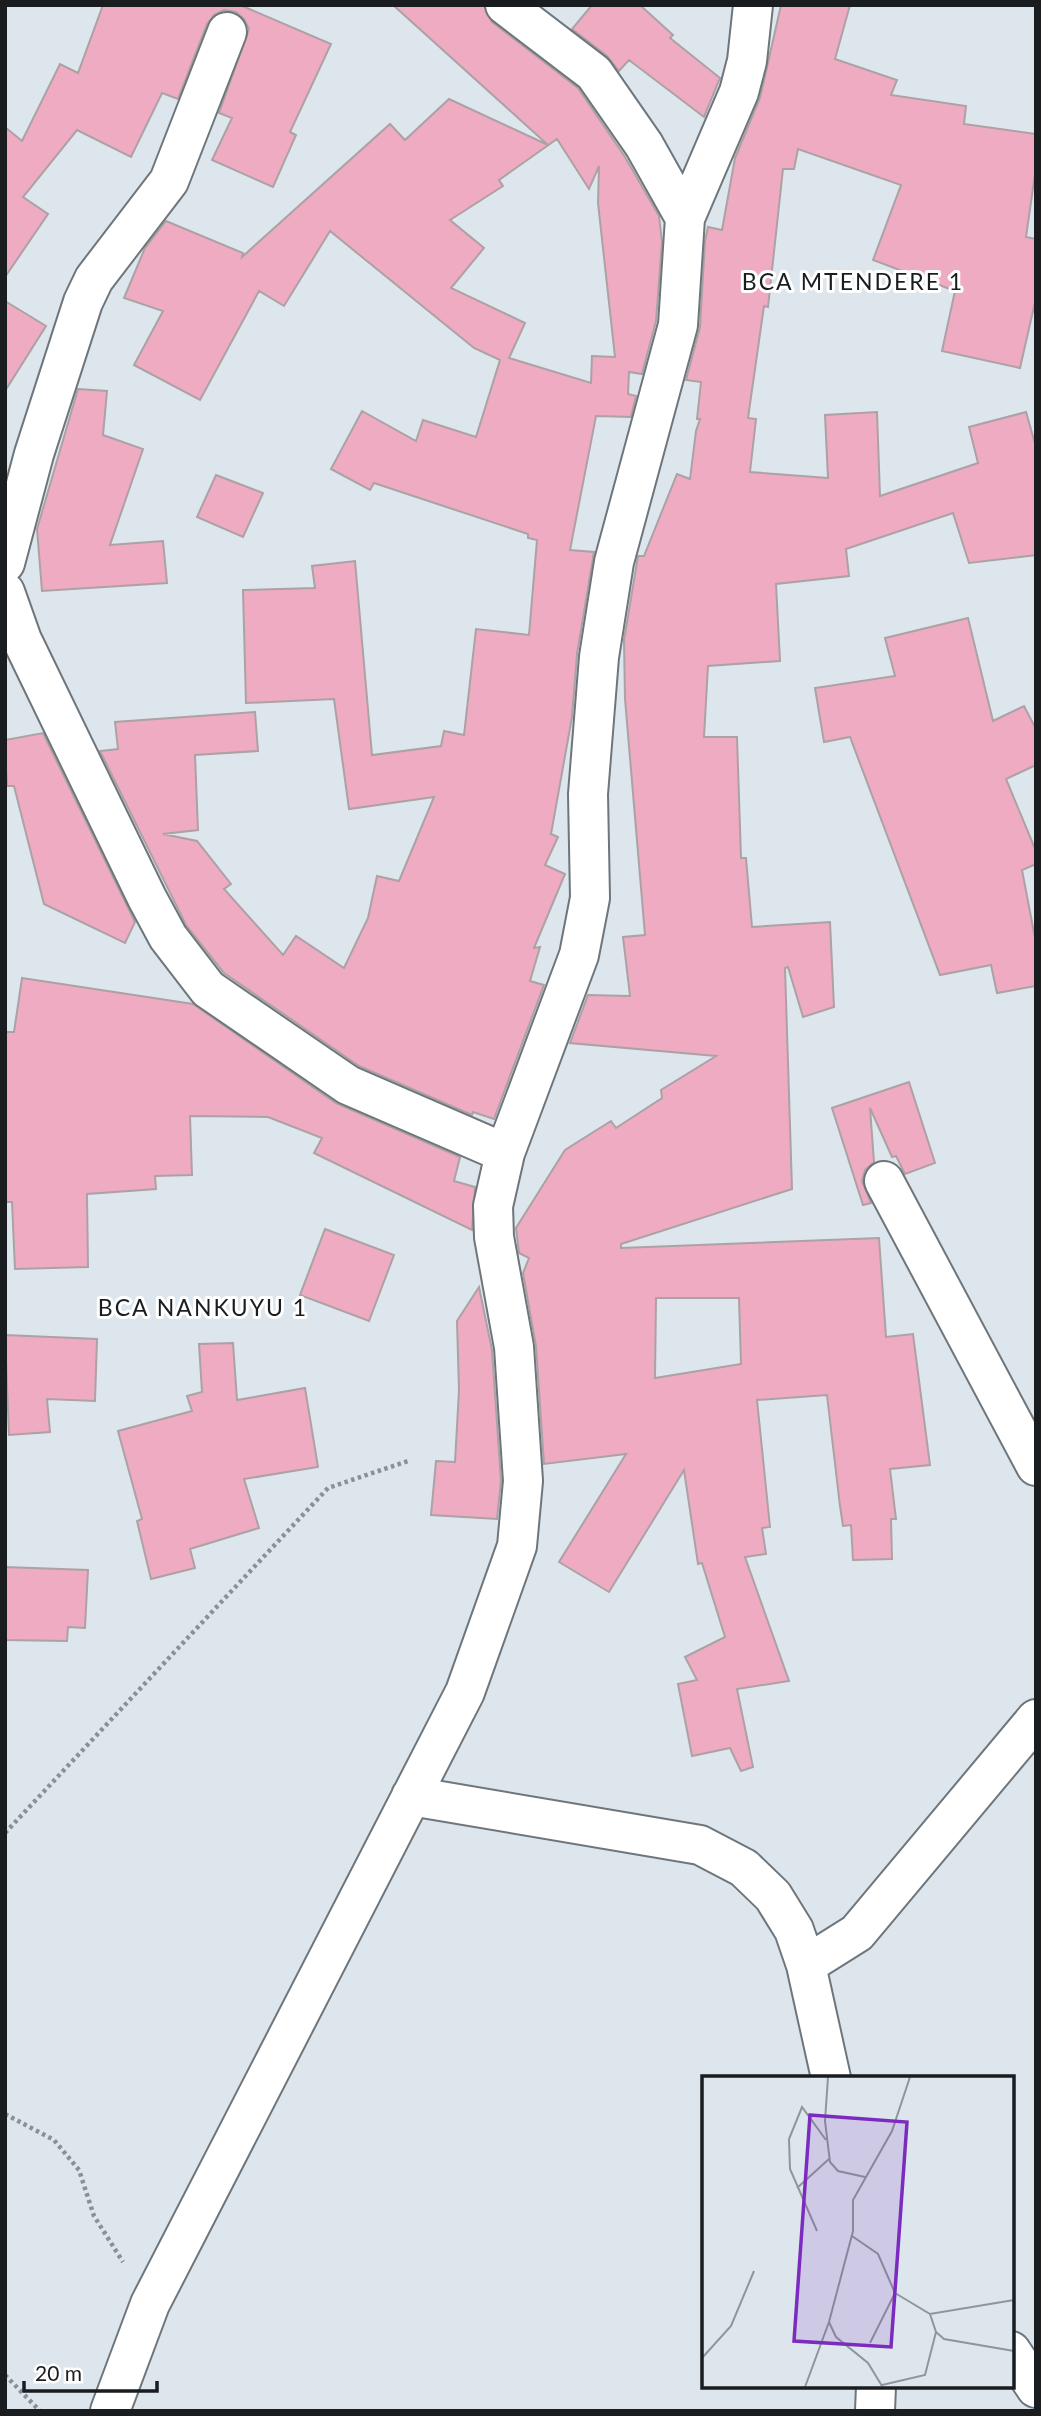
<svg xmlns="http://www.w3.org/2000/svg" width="1041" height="2416" font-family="Lato,sans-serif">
  <rect width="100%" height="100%" fill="#dde6ed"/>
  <path fill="#efabc2" stroke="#aca1a4" stroke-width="2" fill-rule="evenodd" d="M103,5H240L331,44L290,132L296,135L273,187L212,160L232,118L219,113L249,29L244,19L236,12L224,10L214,15L207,24L178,99L162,93L131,157L77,130L23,197L48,214L5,277V127L22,141L60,64L78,73Z
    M393,5H484L492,22L578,88L625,157L659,216L662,242L656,321L642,374L629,372L628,394L636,396L631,417L596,416L570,550L594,552L577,654L572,717L551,834L558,837L545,865L565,874L534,948L540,947L530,981L544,985L494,1119L473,1112L472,1115L359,1066L224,973L186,925L100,751L118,749L115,722L255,712L258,751L195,755L198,830L163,834L197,841L231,884L224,889L283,955L296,936L344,968L368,918L377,876L399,881L434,797L349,809L334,699L246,703L243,590L315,588L312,566L355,561L372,755L441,746L444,731L464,735L476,629L529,635L537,540L528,538V534L374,483L370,490L331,469L362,411L416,441L423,420L476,437L500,360L474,348L330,231L284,306L259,291L200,400L134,365L163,311L124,298L145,248L166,221L243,253L242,257L390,124L405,140L449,99L548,145ZM557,139L589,189L599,166L598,203L615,357L592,356L591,383L509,358L525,323L451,288L484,248L450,220L503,186L499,180Z
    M592,5H640L673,35L670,38L720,78L704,117L629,60L619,71L607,56L572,29Z
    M781,5H850L835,59L897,80L891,95L966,106L964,124L1036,134V167L1026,237L1036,239V298L1020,368L942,351L955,291L873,260L901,185L798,149L794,169H783L768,307L764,306L748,418L756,419L750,472L828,478L825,415L877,412L880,496L978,463L969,427L1026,412L1036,447V555L969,563L953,513L846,549L849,576L776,584L780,661L708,666L704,737H737L741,858H746L752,927L830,922L834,1007L803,1017L788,967L785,968L792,1189L621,1244V1248L879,1238L886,1337L913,1334L930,1465L890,1469L896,1519H891L892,1559L853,1560L851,1525L843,1526L840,1506L827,1395L757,1400L770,1527L762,1528L766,1554L745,1557L789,1681L737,1689L753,1767L741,1771L730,1748L692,1756L678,1684L697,1680L685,1657L725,1637L702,1563L698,1564L684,1470L609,1592L559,1562L626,1454L544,1464L536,1346L523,1273L529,1258L519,1253L516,1228L565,1150L611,1121L616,1128L662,1098L661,1090L716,1056L570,1043L588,995L630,996L623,937L645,935L625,699L624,640L638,556H644L677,474L690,479L696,431L700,419H697L701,382L686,380L700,327L705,241L708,227L722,230L735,158L760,98ZM656,1298H739L741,1364L655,1378Z
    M5,301L46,326L5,391Z
    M78,389L107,391L103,435L143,449L110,545L163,541L167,583L42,591L37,529Z
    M216,475L263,493L243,537L197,517Z
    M968,618L993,721L1024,706L1036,729V765L1006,779L1036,851V864L1022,870L1036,943V986L997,993L991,965L940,975L850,737L824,742L815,688L895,676L885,638Z
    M43,733L135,922L125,943L44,904L14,786H7L5,750V740Z
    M22,978L193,1004L336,1103L460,1157L454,1181L475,1187L472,1230L314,1153L322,1138L268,1117L190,1116L192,1175L155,1176L156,1189L87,1194L88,1267L15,1269L12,1202H5V1032H14Z
    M909,1082L935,1163L905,1174L896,1156L892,1157L870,1108L874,1162L865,1170L862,1181L871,1203L863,1205L832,1108Z
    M325,1229L394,1255L369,1321L300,1295Z
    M479,1287L492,1350L501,1481L497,1519L431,1515L436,1461L455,1462L459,1390L457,1321Z
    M5,1335L97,1339L95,1401L47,1399L50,1432L9,1435Z
    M233,1343L237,1400L305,1388L318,1467L244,1479L259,1528L190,1549L195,1568L151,1579L137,1521L142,1519L118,1431L192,1411L187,1396L202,1392L199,1344Z
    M5,1567L88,1570L85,1628L68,1627L67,1641L5,1640Z"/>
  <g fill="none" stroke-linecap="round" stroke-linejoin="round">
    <defs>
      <path id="street" d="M505,5L594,73L644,145L685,218
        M5,563L34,454L83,302L94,279L169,181L227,32
        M5,592L22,640L147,898L168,937L208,989L348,1085L505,1153
        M884,1181L1036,1466
        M411,1796L700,1845L744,1868L773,1896L794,1930L806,1965L831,2078
        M806,1965L857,1933L1036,1719
        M1011,2351L1036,2388
        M110,2411L150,2304L465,1692L517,1546L523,1481L514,1347L494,1237L493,1206L505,1153L579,955L590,898L588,794L599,657L614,562L678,325L685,218L739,92L747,61L753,5
        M875,2411L876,2386"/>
    </defs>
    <use href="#street" stroke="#6e767c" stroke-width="42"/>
    <path stroke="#8a9096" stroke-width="4.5" stroke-dasharray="3.5 3.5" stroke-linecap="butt" d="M5,1833L328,1488L408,1461
      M5,2114L54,2140L79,2170L94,2216L123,2262
      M5,2375L40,2411"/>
    <use href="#street" stroke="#fff" stroke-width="38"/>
  </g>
  <g text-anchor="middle" stroke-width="6" stroke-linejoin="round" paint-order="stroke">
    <g font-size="23" letter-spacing="2" fill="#1a1d20" stroke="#fff">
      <text x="853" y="290">BCA MTENDERE 1</text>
      <text x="203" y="1316">BCA NANKUYU 1</text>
    </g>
  </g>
  <g transform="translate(702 2076)">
    <rect width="312" height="312" fill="#dde6ed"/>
    <path fill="none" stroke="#8f969b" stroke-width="2" d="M126,1L123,45L128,86L136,95L163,101M95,112L127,83M115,155L88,93L87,63L100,31L124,64M150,160L176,178L193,217L168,267M193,217L228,238L312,224M228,238L234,256L242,263L312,275M127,246L134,261L166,287L180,310M0,282L29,250L52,195M180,309L223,299L234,256M103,311L127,246L151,155V124L190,55L208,1"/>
    <path fill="#7b2cbf" fill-opacity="0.15" stroke="#7b2cbf" stroke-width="3.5" d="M108,39L205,46L189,271L92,265Z"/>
    <rect width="312" height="312" fill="none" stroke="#1a1d20" stroke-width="3.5"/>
  </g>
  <rect width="1041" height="2416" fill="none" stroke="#1a1d20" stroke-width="14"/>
  <path d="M24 2381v10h133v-10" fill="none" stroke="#1a1d20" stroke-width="3.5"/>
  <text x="35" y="2381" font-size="21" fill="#1a1d20" stroke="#ffffff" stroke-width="5" paint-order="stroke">20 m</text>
</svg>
